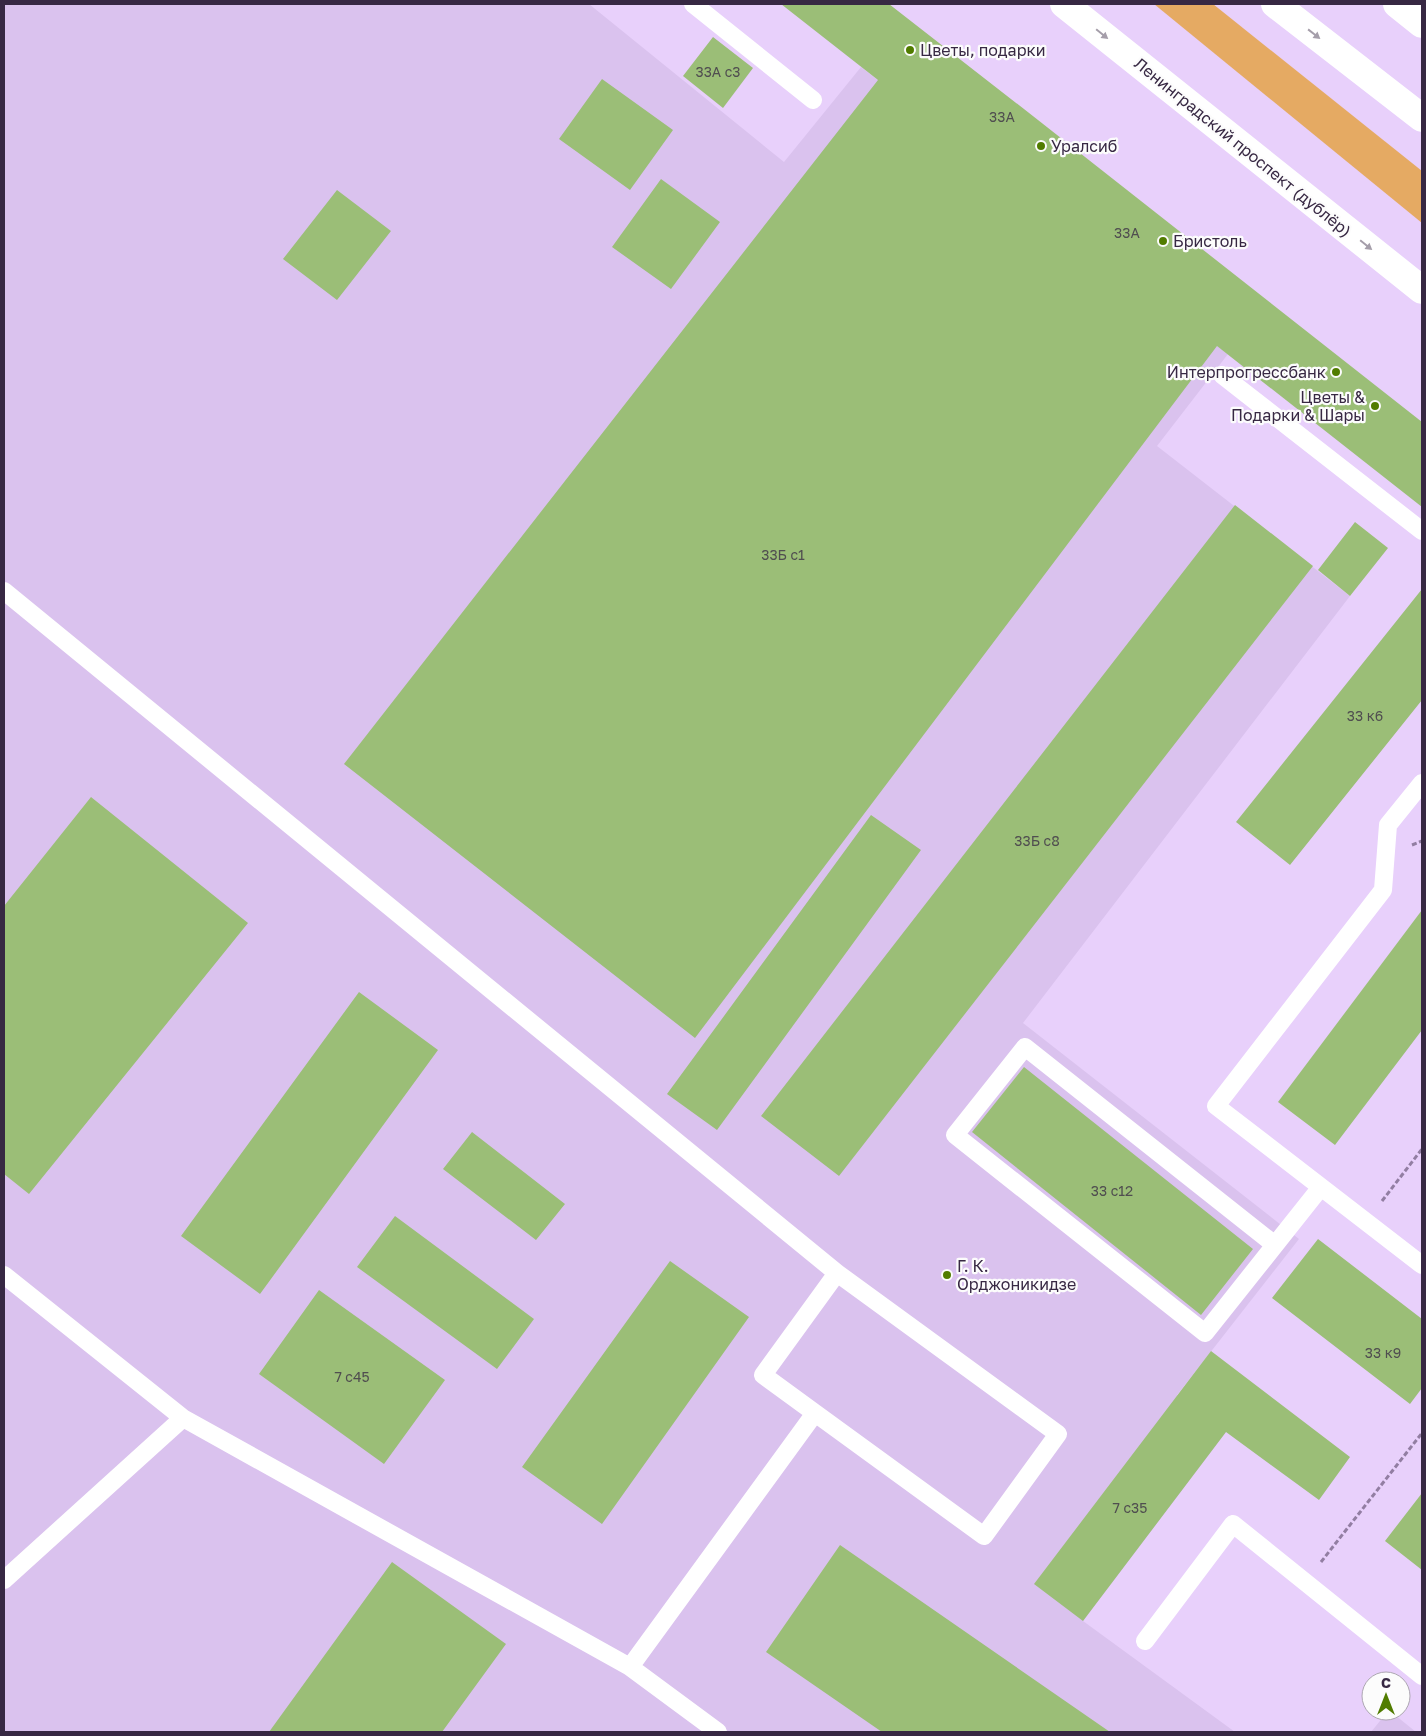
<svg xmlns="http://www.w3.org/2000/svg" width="1426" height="1736" font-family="'Golos Text',sans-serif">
  <rect width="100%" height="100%" fill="#e8d0fb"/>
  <path fill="#dac2ee" d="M4,4H589L784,162L861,67L1228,354L1157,446L1350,596L1023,1023L1299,1239L1177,1395L1226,1432L1083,1621L1235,1732H4Z
    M1388,1711H1390L1416,1732H1371Z"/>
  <path fill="#e5aa63" d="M1154,4H1213L1422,171V223Z"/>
  <path fill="#9bbe77" d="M781,4H889L1038,120L1422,422V507L1217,346L695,1038L344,764L878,80Z
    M713,37L753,68L723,108L683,76Z
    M602,79L673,130L630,190L559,139Z
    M661,179L720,222L671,289L612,247Z
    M337,190L391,231L337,300L283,259Z
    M1235,505L1313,566L839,1176L761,1116Z
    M1355,522L1388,548L1350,596L1318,570Z
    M1422,589V700L1290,865L1236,822Z
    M91,797L248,923L29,1194L4,1174V906Z
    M871,815L921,850L717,1130L667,1094Z
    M1422,910V1030L1335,1145L1278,1102Z
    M359,992L438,1050L260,1294L181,1236Z
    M1024,1067L1253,1249L1201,1315L972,1132Z
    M472,1132L565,1204L536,1240L443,1169Z
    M395,1216L534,1319L497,1369L357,1267Z
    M1318,1239L1422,1319V1388L1410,1404L1272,1298Z
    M670,1261L749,1317L602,1524L522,1467Z
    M319,1290L445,1380L384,1464L259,1374Z
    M1211,1351L1350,1457L1319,1500L1226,1432L1083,1621L1034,1584Z
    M1422,1493V1570L1385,1541Z
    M840,1545L1110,1732H882L766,1652Z
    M392,1562L506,1644L442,1732H269Z"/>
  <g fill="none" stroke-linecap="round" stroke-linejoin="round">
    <path stroke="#927ea2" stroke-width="3" stroke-dasharray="5 2.5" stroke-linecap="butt" d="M1412,845L1422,841
      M1382,1201L1422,1149
      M1321,1562L1422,1433"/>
    <path stroke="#fff" stroke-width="18" d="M693,4L813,100
      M1222,375L1422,531
      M4,591L837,1273
      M1422,783L1388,825L1383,890L1216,1106L1422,1265
      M1275,1245L1025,1047L955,1135L1205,1333L1321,1187
      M4,1275L183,1418L4,1580
      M183,1418L630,1667L718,1732
      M1145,1641L1233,1524L1422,1676
      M630,1667L815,1413L763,1375L837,1273L1058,1434L984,1536L815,1413"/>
    <path stroke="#fff" stroke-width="28" d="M1064,4L1422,290"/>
    <path stroke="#fff" stroke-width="28" d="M1275,4L1422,118
      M1397,4L1422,24"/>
  </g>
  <defs><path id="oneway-solid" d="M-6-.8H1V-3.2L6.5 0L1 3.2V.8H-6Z" transform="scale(1.25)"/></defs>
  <g fill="#a59eaa">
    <use href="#oneway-solid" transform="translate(1102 34) rotate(39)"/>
    <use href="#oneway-solid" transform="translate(1314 34) rotate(38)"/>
    <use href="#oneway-solid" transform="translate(1366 245) rotate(39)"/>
  </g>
  <g fill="#517c00" stroke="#fcfcfc" stroke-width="2">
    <circle cx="910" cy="50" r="5"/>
    <circle cx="1041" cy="146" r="5"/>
    <circle cx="1163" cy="241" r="5"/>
    <circle cx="1336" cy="372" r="5"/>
    <circle cx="1375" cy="406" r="5"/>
    <circle cx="947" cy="1275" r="5"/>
  </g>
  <g text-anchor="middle" stroke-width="4.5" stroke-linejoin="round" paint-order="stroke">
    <g font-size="14" fill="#504e50">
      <text x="718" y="77">33А с3</text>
      <text x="1002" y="122">33А</text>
      <text x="1127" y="238">33А</text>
      <text x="783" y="560">33Б с1</text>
      <text x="1365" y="721">33 к6</text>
      <text x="1037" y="846">33Б с8</text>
      <text x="1112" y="1196">33 с12</text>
      <text x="1383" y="1358">33 к9</text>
      <text x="352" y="1382">7 с45</text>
      <text x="1130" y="1513">7 с35</text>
    </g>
    <g font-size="16" fill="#372843" stroke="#fcfcfc" text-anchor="start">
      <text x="920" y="56">Цветы, подарки</text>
      <text x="1051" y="152">Уралсиб</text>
      <text x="1173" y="247">Бристоль</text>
      <text x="1326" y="378" text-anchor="end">Интерпрогрессбанк</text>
      <text x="1365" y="403" text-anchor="end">Цветы &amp;<tspan x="1365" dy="18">Подарки &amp; Шары</tspan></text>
      <text x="957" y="1272">Г. К.<tspan x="957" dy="18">Орджоникидзе</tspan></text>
    </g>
    <g font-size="16" fill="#372843" stroke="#fcfcfc">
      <text transform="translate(1243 147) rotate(39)" y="6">Ленинградский проспект (дублёр)</text>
    </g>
  </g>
  <rect width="1426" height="1736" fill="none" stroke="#372843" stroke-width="10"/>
  <g transform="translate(1386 1696)"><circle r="24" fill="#fcfcfc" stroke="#ada7b2"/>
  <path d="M0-4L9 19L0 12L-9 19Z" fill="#517c00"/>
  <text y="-8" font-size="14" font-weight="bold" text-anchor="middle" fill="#372843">С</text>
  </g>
</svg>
